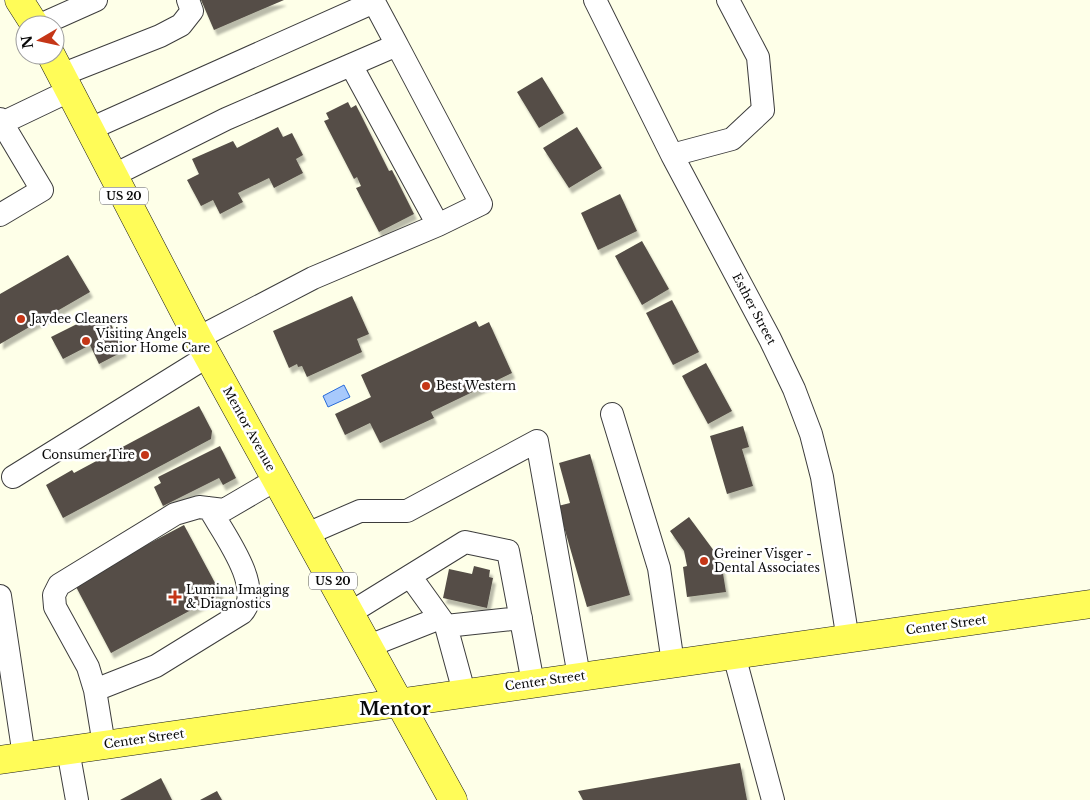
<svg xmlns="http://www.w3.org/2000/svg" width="1090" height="800" font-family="'Libre Baskerville',serif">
  <defs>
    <filter id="shadow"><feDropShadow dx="3" dy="5.5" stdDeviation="1" flood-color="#0004"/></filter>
  </defs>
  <rect width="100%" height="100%" fill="#feffe8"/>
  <path fill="#a7c9fc" stroke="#286bd9" d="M344,385L350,397L328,407L323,396Z"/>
  <path fill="#544e46" filter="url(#shadow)" d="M201,0H284L214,30Z
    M542,77L564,113L539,128L517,92Z
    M348,102L351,108L356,105L389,171L392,170L414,214L379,232L356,188L361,186L357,177L354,179L324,121L329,119L326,113Z
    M278,127L283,137L292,133L303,155L296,159L303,173L274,188L269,178L238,193L243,202L220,214L213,200L201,206L187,180L199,174L192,159L233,141L237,148Z
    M577,127L602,168L569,188L543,148Z
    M620,194L637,231L598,250L581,213Z
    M642,241L669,289L642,305L615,256Z
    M68,255L90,292L0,344V294Z
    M352,296L369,334L357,339L362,352L307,377L302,366L298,367L297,364L289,368L273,331Z
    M672,300L699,352L673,365L646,313Z
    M95,315L100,325L109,320L124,351L99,364L90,345L63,359L51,337Z
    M476,321L479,327L489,322L512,373L431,412L434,418L380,443L370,423L345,435L335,414L371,397L361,375Z
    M706,363L732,411L708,424L682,376Z
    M199,406L212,431L211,439L63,518L46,485L72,470L74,473Z
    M743,426L749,447L742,449L753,486L727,494L710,436Z
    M220,446L236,478L223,485L219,478L163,506L154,487L161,483L158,477Z
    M590,454L630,595L587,607L558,506L570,503L559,463Z
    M689,517L717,555H720L726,592L687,597L683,567L687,566L684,551L670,531Z
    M184,525L221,594L111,653L74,583Z
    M474,566L490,570L489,577L493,578L487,608L443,598L449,569L472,574Z
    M740,763L747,800H583L578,791Z
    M161,778L172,800H120Z
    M217,791L222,800H200Z"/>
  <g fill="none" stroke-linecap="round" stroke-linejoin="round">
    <defs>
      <path id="minor" d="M595,0L672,155L770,339L794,389L811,434L822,477L848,640
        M40,25L96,0
        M351,65L438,225L481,204L397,45
        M61,75L160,36L181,25L192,11L188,0
        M0,119L2,123L69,91
        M0,125L2,123L42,190L0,215
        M90,129L374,2L397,45L226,119L114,175
        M672,155L732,139L763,110L758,57L728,0
        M198,338L313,278L438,225
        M612,414L659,568L673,663
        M13,477L208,356
        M307,534L360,511H407L537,441L579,676
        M410,576L446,626L521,618
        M0,596L24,756
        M350,613L465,542L508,551L533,683
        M446,626L464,692
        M369,646L440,618
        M734,655L773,800
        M95,690L156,666L242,613C265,588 223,533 209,508
        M104,745L95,690L88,667L55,607L54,595L59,585L175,514L199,507L224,510L277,479
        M68,750L77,800"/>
      <path id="major" d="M19,0L35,25
        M51,55L198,338L453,800
        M0,760L1090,604"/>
    </defs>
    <use href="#minor" stroke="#3d3d3d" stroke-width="24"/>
    <use href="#major" stroke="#1b1b1b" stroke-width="29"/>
    <use href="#minor" stroke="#fff" stroke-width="22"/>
    <use href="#major" stroke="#fffc58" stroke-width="28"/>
  </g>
  <g fill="#c53617" stroke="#fff" stroke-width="2">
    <circle cx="21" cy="319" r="5"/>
    <circle cx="86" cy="341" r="5"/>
    <circle cx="426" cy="386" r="5"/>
    <circle cx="145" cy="455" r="5"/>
    <circle cx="704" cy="561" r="5"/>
    <path d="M172.5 589.5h5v5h5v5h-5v5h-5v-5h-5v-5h5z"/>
  </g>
  <g text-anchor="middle" stroke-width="5" stroke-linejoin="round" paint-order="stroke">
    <g fill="#fff" stroke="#545454" stroke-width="1">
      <rect x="100" y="187.5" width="48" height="17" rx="4"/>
      <rect x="309" y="572.5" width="48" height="17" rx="4"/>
    </g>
    <g font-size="11" font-weight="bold" fill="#0a0a0a">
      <text x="124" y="200">US 20</text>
      <text x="333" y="585">US 20</text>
    </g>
    <g font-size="12" fill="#0a0a0a" stroke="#fff">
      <text transform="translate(754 309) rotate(62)" y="4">Esther Street</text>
      <text transform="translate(249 429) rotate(61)" y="4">Mentor Avenue</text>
      <text transform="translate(946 625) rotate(-8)" y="4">Center Street</text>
      <text transform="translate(545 681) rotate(-8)" y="4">Center Street</text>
      <text transform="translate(144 739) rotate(-8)" y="4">Center Street</text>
    </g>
    <g font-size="12" fill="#0a0a0a" stroke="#fff" text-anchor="start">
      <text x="31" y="323">Jaydee Cleaners</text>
      <text x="96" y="338">Visiting Angels<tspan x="96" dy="14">Senior Home Care</tspan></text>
      <text x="436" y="390">Best Western</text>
      <text x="135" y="459" text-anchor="end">Consumer Tire</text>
      <text x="714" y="558">Greiner Visger -<tspan x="714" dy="14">Dental Associates</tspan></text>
      <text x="186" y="594">Lumina Imaging<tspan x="186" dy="14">&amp; Diagnostics</tspan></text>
    </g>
    <g font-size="18" font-weight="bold" fill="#0a0a0a" stroke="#fff">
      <text x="395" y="715">Mentor</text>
    </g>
  </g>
  <g transform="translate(40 40) rotate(261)"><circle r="24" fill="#ffffff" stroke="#9d9d9d"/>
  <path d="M0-4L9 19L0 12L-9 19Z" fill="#c53617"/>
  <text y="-8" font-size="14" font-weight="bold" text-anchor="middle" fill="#0a0a0a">N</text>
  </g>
</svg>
